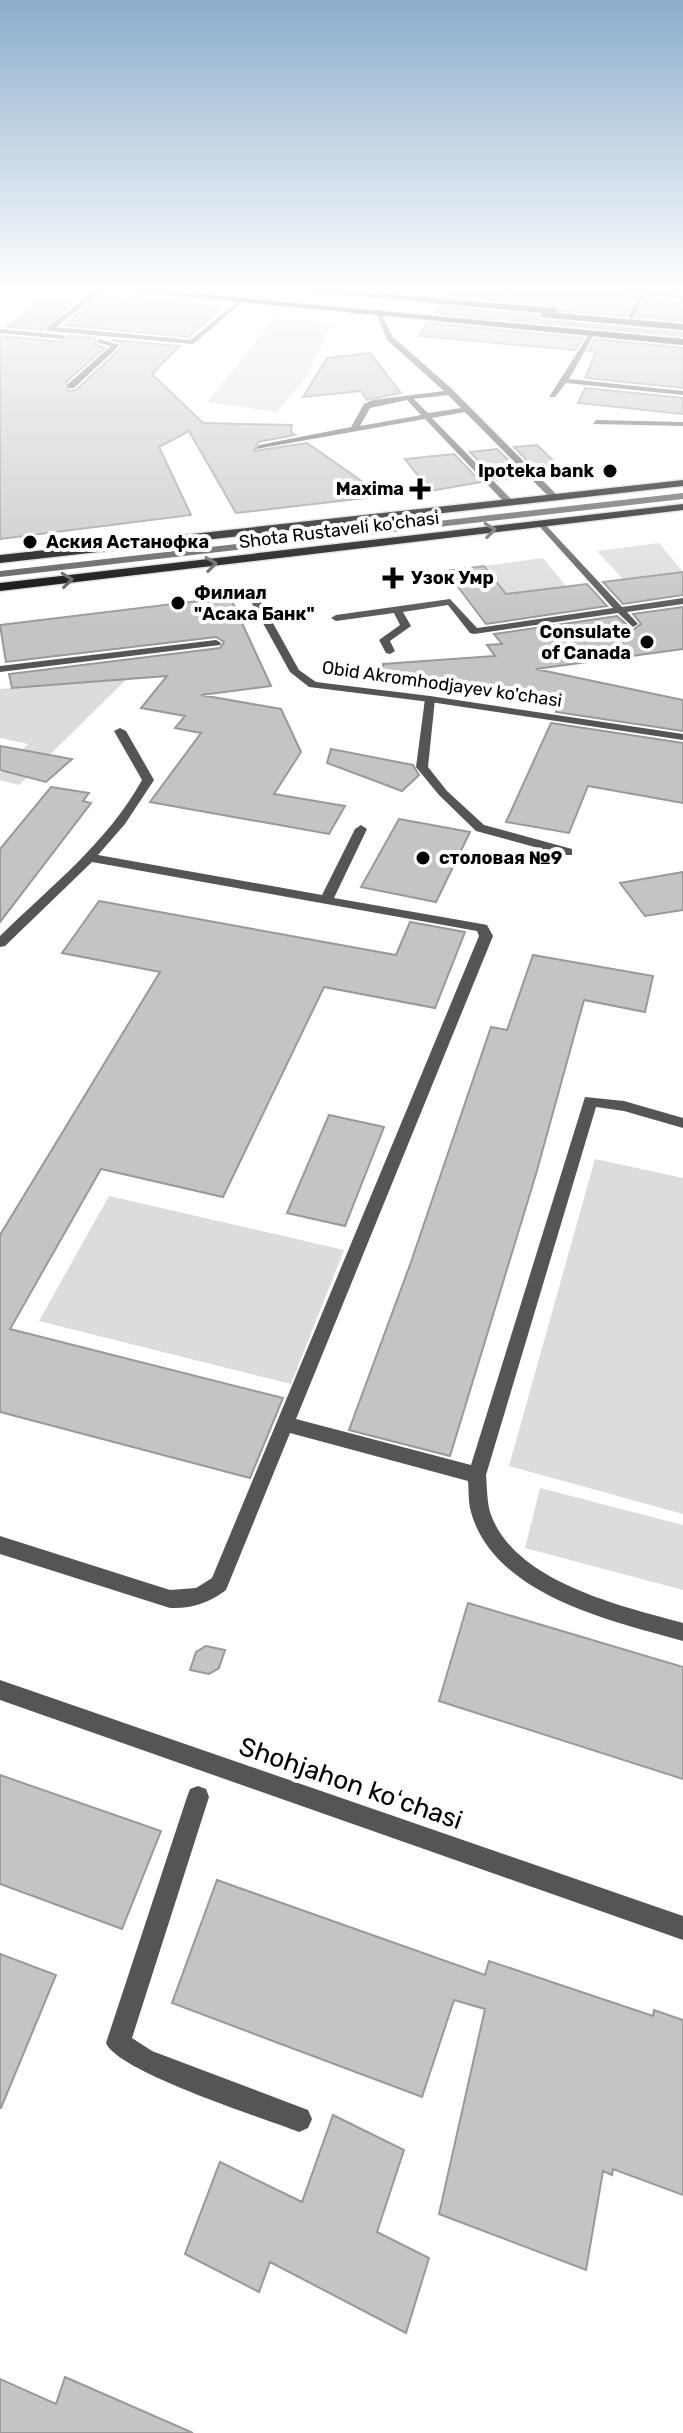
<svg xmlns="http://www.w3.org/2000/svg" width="683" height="2433" font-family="Rubik,sans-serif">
  <rect width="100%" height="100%" fill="#fff"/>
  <path fill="#dcdcdc" d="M274,318L332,324L307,376L277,412L208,402Z
    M659,543L683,572L623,579L597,551Z
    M543,558L566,586L506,594L484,566Z
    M138,668L19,785L0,780V773L28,744L0,738V689L120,679Z
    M595,1159L683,1178V1514L509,1466Z
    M109,1196L344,1250L291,1384L39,1321Z
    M540,1488L683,1525V1590L525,1548Z"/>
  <path fill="#c4c4c4" stroke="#999" stroke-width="2" d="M453,287L566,290V287H616L635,293L625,316L562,311L555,305L447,296Z
    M102,296L221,307L189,337L64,325Z
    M646,297L683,302V321L637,317Z
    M39,301L73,304L45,325L44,330L8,327Z
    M440,306L537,316L540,320L683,333V336L435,313Z
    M428,323L583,338L575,350L419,336Z
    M0,336L62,342L69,336L95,338L96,345L105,348L66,382L68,391L76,390L122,347V343L112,340L180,346L152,374L203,423L292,425L291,432L295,435L258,442L254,451L307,443L383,496L236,513L189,431L159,447L191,515L0,539Z
    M595,339L683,348V388L585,378L596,352L588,351Z
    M370,353L401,393L367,400L361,391L303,397L327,358Z
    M585,388L683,398V414L578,403Z
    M537,445L566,473L542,476L514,447Z
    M497,449L526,477L497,480L470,452Z
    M454,454L481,482L430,491L405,459Z
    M484,566L506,594L587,584L607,606L486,624L446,571Z
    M683,572V595L623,604L603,582Z
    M230,597L271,686L201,695L281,709L301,752L274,794L345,806L329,834L150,802L201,733L175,728L185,716L141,708L167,676L12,688L9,674L220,648L224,642L216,637L6,662L0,625Z
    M683,607V649L536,669L683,700V731L556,712L560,702L383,674V664L495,656L487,645L502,644L494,634L617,616L633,630L641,624L633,614Z
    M551,723L683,743V803L588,786L569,833L506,822Z
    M0,746L72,759L46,782L0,770Z
    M331,749L413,765L419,775L402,791L327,763Z
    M51,787L89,793L83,801L91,803L0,922V849Z
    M399,819L470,832L436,902L361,887Z
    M683,872V910L645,916L620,883Z
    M99,901L396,955L410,922L465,932L435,1008L324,987L223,1197L101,1169L10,1329L283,1398L250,1478L0,1412V1235L160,972L62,953Z
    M533,955L653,976L645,1012L584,1000L536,1174L450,1456L349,1430L411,1262L491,1027L507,1030Z
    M329,1115L384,1127L345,1226L287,1213Z
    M468,1603L683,1667V1779L439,1701Z
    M206,1646L225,1650L219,1668L209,1674L190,1670L196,1652Z
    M0,1775L161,1831L122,1929L0,1884Z
    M217,1880L485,1975L489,1961L653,2016L654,2010L683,2020V2195L613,2169L612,2175L603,2171L586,2270L439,2214L485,2009L454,2000L422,2097L172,2003Z
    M0,1954L56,1975L1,2108H0Z
    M333,2115L404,2150L377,2232L429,2258L406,2333L270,2262L259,2292L185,2254L220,2162L302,2202Z
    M65,2377L193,2433H0V2379L56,2404Z"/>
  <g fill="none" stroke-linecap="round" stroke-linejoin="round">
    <defs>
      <path id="primary" d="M91,287H123L683,339V345Z
        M266,287H301L555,308L559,311L555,313L683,324V330L540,317L542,313Z
        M683,480V486L0,563V555Z
        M683,504V510L0,591V583Z"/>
    </defs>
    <use href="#primary" stroke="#dbdbdb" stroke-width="3"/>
    <path fill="#555" fill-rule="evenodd" d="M101,287L107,288L56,327L191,340L238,301L243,302L193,344L47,331V327Z
      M619,287H647L646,290L683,295V299L644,294L634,317L631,319L628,317L639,291Z
      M377,314H381L393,337L453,390L557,495V499H551L465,412L432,418L512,500V504H506L425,419L256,449L259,445L351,427L364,404L373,400L444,391L387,340ZM448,395L461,408L428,413L414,399ZM407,400L421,415L360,426L370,408Z
      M0,329L62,335L66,337L62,339L0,333Z
      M591,331L595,333L569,379L683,391V395L566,383L555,397H549Z
      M98,339L120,345L74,388H68V384L111,346L98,343Z
      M596,420L683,422V426L593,424Z
      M683,493V499L0,577V571Z
      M542,521L622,607L683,598V604L627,612L638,624L633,627L618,613L474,634L470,633L448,605L403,612L411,626L390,641L395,651L390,654L386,653L379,640L400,625L394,613L336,621L331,618L336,615L450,599L477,628L613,608L539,526V522Z
      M216,640L221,643L220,645L0,672V666Z
      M430,696L435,699L428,767L447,791L484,825L572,849V855H564L476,831L439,795L416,767L425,699Z
      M120,728L126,731L154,780L125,824L98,855L322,895L355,829L361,825L367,829L334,898L482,924L487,925L493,936L296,1419L471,1465L585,1097L624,1101L683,1118V1128L624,1111L596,1107L486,1475C487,1487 487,1501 490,1512C513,1582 621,1606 683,1623V1641C611,1621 494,1595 471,1512C468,1502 469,1490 468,1481L290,1433L226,1590C209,1603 191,1609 170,1608L0,1554V1536L170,1590L196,1588L212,1578L479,936L477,931L92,862L5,946L0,947V936C51,886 107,843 142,780L114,731Z
      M198,1786L206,1789L209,1797L132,2038L152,2051L308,2110L312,2119L308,2128L299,2132C263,2118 118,2072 106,2043L187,1797L190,1789Z"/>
    <path fill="#555" fill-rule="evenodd" d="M249,586L254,589L299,670L316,682L430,696L683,734V740L430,702L309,687L290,672L244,589Z"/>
    <path fill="#555" fill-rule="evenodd" d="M0,1680L683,1916V1940L0,1700Z"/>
    <use href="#primary" fill="#000" fill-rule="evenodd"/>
  </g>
  <defs><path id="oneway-chevron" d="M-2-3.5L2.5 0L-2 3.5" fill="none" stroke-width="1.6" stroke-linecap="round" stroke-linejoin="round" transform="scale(2)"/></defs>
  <g stroke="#595959">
    <use href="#oneway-chevron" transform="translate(490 530) rotate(-7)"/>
    <use href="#oneway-chevron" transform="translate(211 564) rotate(-7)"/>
    <use href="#oneway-chevron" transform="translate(67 580) rotate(-6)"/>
  </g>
  <linearGradient id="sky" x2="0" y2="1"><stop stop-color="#8cadcc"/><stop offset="0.46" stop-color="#fff"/><stop offset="1" stop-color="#fff" stop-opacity="0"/></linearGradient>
  <rect width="683" height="628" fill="url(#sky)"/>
  <g fill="#000" stroke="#fff" stroke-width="3">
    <circle cx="610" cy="471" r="8"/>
    <path d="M416 477h8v8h8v8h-8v8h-8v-8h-8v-8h8z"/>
    <circle cx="30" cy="542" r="8"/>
    <path d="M389 566h8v8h8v8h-8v8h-8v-8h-8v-8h8z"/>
    <circle cx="178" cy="603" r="8"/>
    <circle cx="647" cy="642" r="8"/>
    <circle cx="423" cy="858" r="8"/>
  </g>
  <g text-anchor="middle" stroke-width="8" stroke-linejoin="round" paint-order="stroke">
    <g font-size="18" font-weight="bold" fill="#000" stroke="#fff" text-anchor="start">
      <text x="594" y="477" text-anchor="end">Ipoteka bank</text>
      <text x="404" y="495" text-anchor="end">Maxima</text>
      <text x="46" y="548">Аския Астанофка</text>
      <text x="411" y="584">Узок Умр</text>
      <text x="194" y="599">Филиал<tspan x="194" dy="21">"Асака Банк"</tspan></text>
      <text x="631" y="638" text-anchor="end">Consulate<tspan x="631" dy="21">of Canada</tspan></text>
      <text x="439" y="864">столовая №9</text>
    </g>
    <g font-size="18" fill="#000" stroke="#fff">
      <text transform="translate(339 530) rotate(-7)" y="6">Shota Rustaveli ko'chasi</text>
      <text transform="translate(442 684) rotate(8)" y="6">Obid Akromhodjayev ko'chasi</text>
    </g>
    <g font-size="26" fill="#000" stroke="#fff">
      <text transform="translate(351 1783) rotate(19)" y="9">Shohjahon koʻchasi</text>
    </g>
  </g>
</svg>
